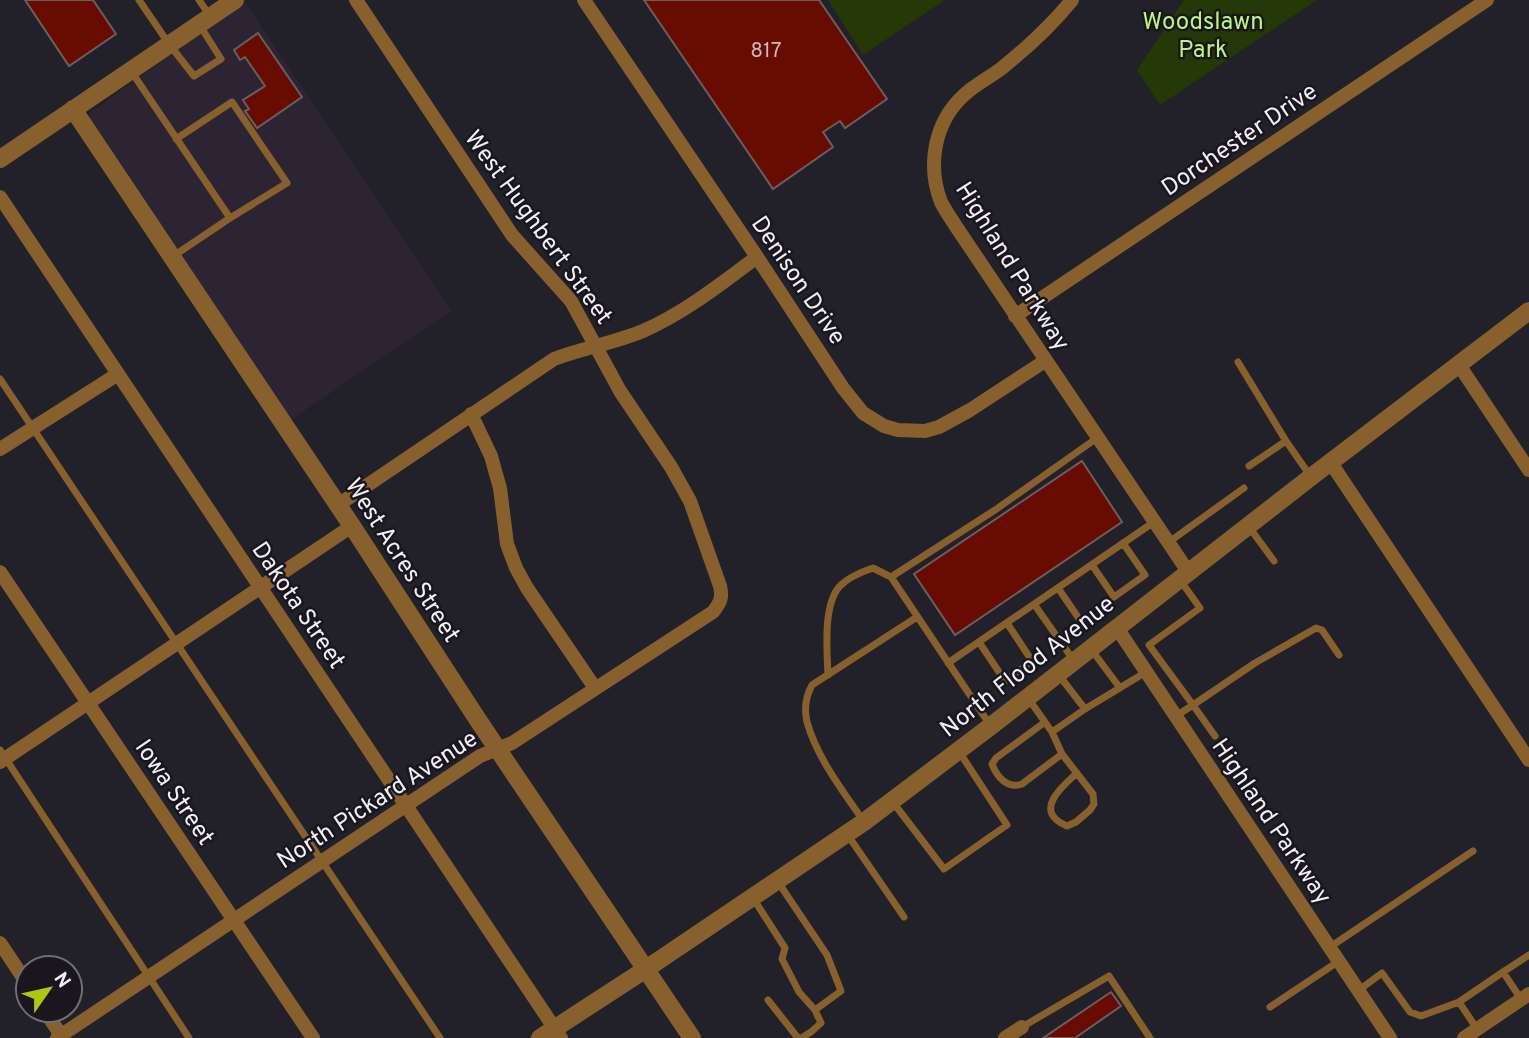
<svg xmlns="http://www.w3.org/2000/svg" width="1529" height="1038" font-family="Overpass,sans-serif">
  <rect width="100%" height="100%" fill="#222028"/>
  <path fill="#2d2433" d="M244,1L452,311L289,421L93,126L89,117L90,113Z"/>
  <path fill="#253908" d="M828,0H945L863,55Z
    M1184,0H1317L1160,105L1137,70Z"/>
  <path fill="#680b00" stroke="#6a5f5d" stroke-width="2" d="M25,0H93L116,34L69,66Z
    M644,0H819L887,99L845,128L840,121L823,132L833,147L773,189Z
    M258,33L302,97L257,128L245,111L249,109L243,100L265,86L245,57L240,60L234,50Z
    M1082,461L1122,522L955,635L914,574Z
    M1111,992L1121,1006L1075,1038H1043Z"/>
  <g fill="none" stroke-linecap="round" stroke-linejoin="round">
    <path stroke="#87602d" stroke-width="7" d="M139,0L169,44L194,76L221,59L199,24
      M199,0L210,16
      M131,71L230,218L172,257
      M176,139L232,102L287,183L230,218
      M1238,362L1286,441L1311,477
      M0,379L440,1038
      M1249,466L1286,441
      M1249,527L1274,561
      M1169,542L1244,488
      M1092,565L1114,597L1145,575L1123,543
      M1058,588L1082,623
      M1034,604L1074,661
      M979,642L1005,681L1032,661L1007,623
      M1091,649L1120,688
      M948,663L1154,522
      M1058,674L1085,709
      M828,675C827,651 823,606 839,587C848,577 861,572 873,568L891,577
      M1028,698L1052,732L1085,709L1146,672
      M1176,716L1193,705L1149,645L1200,608L1180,580
      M1045,722L996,758L992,764C997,777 1007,789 1022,784L1062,754
      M990,725L891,577L995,510L1097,438
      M1052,732L1062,754L1093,794L1094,804L1090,810L1076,822L1067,826C1033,812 1060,788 1077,773
      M1215,736L1193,705L1255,663L1316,628L1322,630L1339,655
      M0,750L189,1038
      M892,801L944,869L1007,825L958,750
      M864,822C843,791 817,758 807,722C804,709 806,696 812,685L917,617
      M847,834L904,917
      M778,882L827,955L841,991L815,1010
      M753,898L785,948L782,959L799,992L815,1010L821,1023L811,1032L801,1038
      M1330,947L1473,851
      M1503,972L1529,955
      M1359,990L1382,973L1410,1012L1421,1016L1459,1002L1477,1029
      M768,1000L798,1038
      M1459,1002L1503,972L1521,999
      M1270,1007L1339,961
      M1022,1027L1109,976L1150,1038"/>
    <path stroke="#87602d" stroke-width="14" d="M584,0L757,257L843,388L863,413L884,426L898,430L925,431L939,427L970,410L1045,361
      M1072,0C1051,26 1028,47 1002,68C989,78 974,85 963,96C934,123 927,166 941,202C945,210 950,217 955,225L1189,573
      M0,197L561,1038
      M1015,316L1487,0
      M1459,365L1529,470
      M471,414L491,456L496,474L500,488L507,544L516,568L527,588L595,688
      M0,449L118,374
      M1331,463L1529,760
      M338,505L554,359C583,348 614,343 643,331C684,313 721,284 757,257
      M0,572L313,1038
      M1117,628L1390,1038
      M0,762L352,526
      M0,943L28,985
      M44,1010L63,1038
      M57,1038L480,756L512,743L713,612C720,603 723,598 720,586L690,501L671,467L620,391L571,301L512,235L356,0
      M1005,1038L1022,1027
      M1464,1038L1529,994"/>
    <path stroke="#87602d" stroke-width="18" d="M73,109L352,526L478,720L692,1038
      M0,159L235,0
      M540,1038L646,969L864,822L991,726L1311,477L1529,311"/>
  </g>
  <g text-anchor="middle" stroke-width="5" stroke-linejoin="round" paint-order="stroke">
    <g font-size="21" fill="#d0b7b8">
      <text x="766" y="57">817</text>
    </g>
    <g font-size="24" fill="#bdf47f" stroke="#19161e">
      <text x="1203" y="29">Woodslawn<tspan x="1203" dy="28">Park</tspan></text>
    </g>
    <g font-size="24" fill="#f2f0f6" stroke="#19161e">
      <text transform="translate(1239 139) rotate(-34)" y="8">Dorchester Drive</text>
      <text transform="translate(539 227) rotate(54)" y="8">West Hughbert Street</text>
      <text transform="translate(1013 266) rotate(58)" y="8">Highland Parkway</text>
      <text transform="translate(799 280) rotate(56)" y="8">Denison Drive</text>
      <text transform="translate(403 560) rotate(57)" y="8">West Acres Street</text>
      <text transform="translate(299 605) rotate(56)" y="8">Dakota Street</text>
      <text transform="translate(1027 666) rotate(-38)" y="8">North Flood Avenue</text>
      <text transform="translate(175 792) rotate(56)" y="8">Iowa Street</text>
      <text transform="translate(377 799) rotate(-33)" y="8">North Pickard Avenue</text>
      <text transform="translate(1272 821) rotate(56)" y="8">Highland Parkway</text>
    </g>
  </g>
  <g transform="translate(49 989) rotate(56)"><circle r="33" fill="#19161e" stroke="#706d74" stroke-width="2"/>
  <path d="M0-5L12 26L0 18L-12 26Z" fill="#acc613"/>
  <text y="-10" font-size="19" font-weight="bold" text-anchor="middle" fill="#f2f0f6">N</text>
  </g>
</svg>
